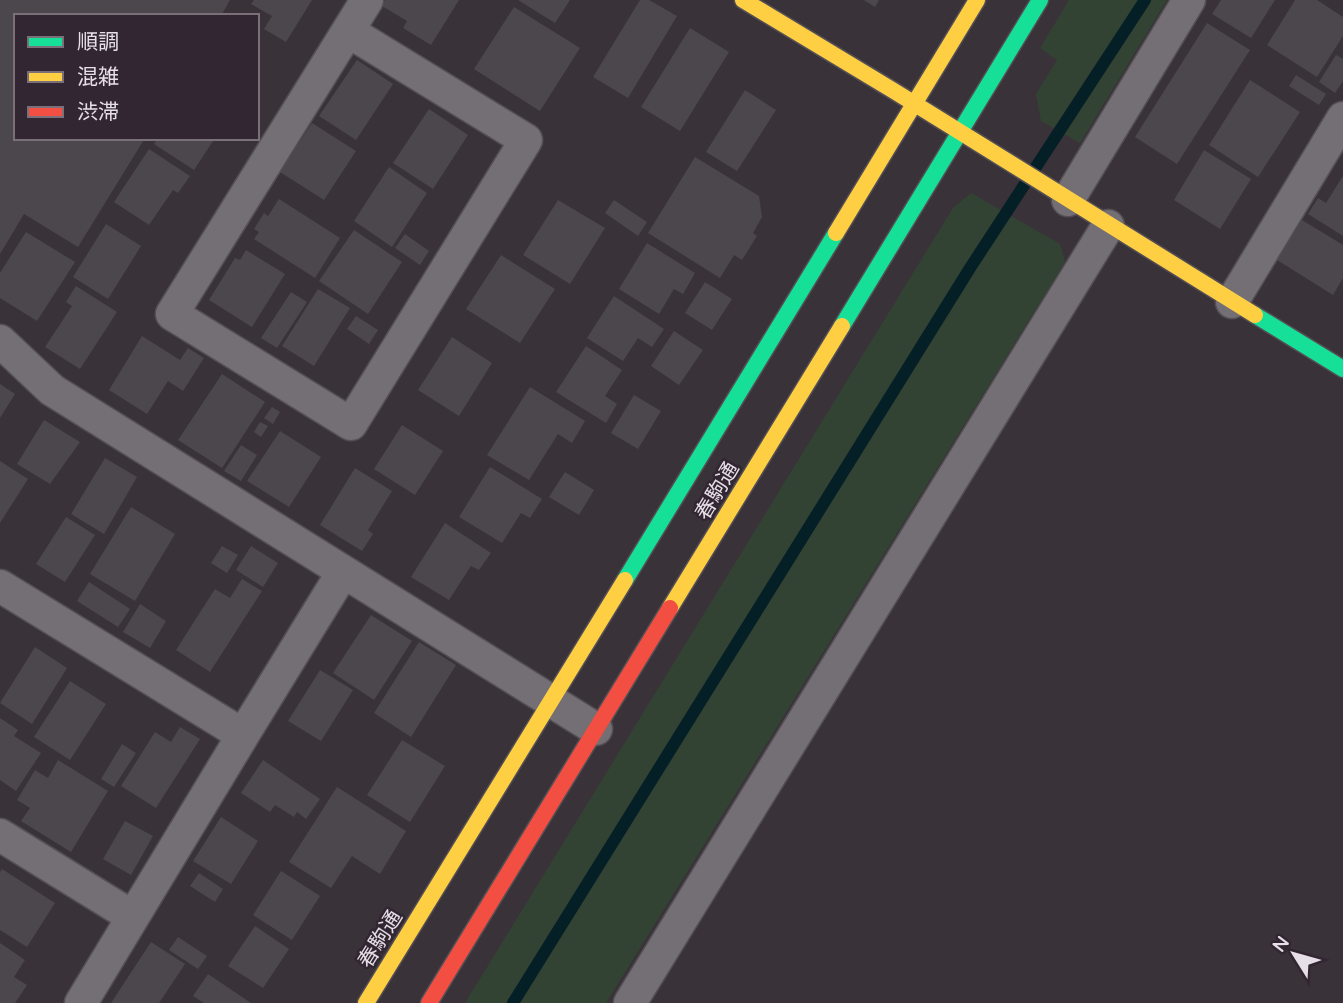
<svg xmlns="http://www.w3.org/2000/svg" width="1343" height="1003" font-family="Quicksand,'Noto Sans JP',sans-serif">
  <rect width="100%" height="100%" fill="#393339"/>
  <path fill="#334333" d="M1069,0H1167L1080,143L1041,121L1036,94L1057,60L1040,48Z
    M971,193L1060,244L1065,262L606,1003H465L953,208Z"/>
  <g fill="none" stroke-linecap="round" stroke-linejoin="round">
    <path stroke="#051f26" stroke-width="12" d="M513,1003L970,268L1145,0"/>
  </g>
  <path fill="#4c474c" d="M0,0H230L221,16H16V138H145L78,247L24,214L0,254Z
    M254,0H312L286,42L264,29L272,16L251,4Z
    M385,0H459L431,45L403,28L407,21L382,6Z
    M518,0H570L555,23Z
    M640,0H649L677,16L628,98L593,77Z
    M864,0H879L875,7Z
    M1221,0H1275L1251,38L1212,14Z
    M1295,0H1317L1343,17V36L1317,77L1267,45Z
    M514,7L580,48L540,111L474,69Z
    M1207,23L1250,50L1177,164L1135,137Z
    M690,28L729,52L680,131L641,107Z
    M1336,55L1343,59V81L1335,93L1319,82Z
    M357,60L393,84L356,140L319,116Z
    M1296,75L1326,94L1319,105L1289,86Z
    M1250,80L1300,112L1258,177L1209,145Z
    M745,90L776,110L737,171L706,152Z
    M429,109L468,135L433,189L393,163Z
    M312,123L356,151L324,200L280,172Z
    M158,138H215L194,170L154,144Z
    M149,149L190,176L178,193L173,190L149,225L114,202Z
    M1204,150L1251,179L1220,229L1174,200Z
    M695,157L759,196L762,217L753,233L757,236L742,260L734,255L720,278L648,233Z
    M389,167L427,193L392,247L354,221Z
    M1343,176V236L1308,214L1318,198L1326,203Z
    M279,199L340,238L315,278L254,239L259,232L254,229L264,213L268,216Z
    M558,200L605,228L570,284L523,255Z
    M614,200L647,222L638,236L605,213Z
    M1302,220L1343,245V278L1333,295L1277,260Z
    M106,224L141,246L108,299L73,277Z
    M354,230L402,262L368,314L319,281Z
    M26,232L75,262L37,321L0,298V273Z
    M405,234L429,251L420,265L395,248Z
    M647,243L695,273L683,294L674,289L659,314L619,289Z
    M246,250L285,274L252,327L209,300L235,258L240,260Z
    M501,255L555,289L520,343L466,309Z
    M705,282L732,299L712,330L685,313Z
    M76,286L117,312L80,369L45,347L72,306L66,302Z
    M318,289L350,308L314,366L282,346Z
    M291,292L307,302L277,348L261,338Z
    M614,296L664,329L652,347L638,338L623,361L587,338Z
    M356,316L378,330L369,344L347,329Z
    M674,331L703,350L679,385L651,366Z
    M142,336L180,360L188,348L204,358L183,391L168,381L147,414L109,390Z
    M452,337L492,363L459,416L418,390Z
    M586,346L622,370L605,396L617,404L606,423L556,392Z
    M222,374L265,402L222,468L178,440Z
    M0,384L15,394L0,418Z
    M530,387L585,421L572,443L558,434L529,480L487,455Z
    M634,395L661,411L638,449L611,433Z
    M272,407L280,412L273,424L264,418Z
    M44,420L80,442L50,484L17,464Z
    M260,422L268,426L261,437L254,432Z
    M402,425L443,451L415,495L374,469Z
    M280,431L321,457L289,507L247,481Z
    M241,445L257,455L241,481L224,471Z
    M105,458L137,477L104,534L71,514Z
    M0,461L28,479L0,523Z
    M490,467L542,499L530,518L521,513L502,543L459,517Z
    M355,468L392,491L368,530L373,534L362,551L320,525Z
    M565,472L594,490L579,515L549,497Z
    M131,507L175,534L135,601L90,574Z
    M66,517L95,535L65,582L36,564Z
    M445,523L491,553L479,570L471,566L449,600L411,577Z
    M222,546L238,555L227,573L211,563Z
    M251,546L278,563L263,587L236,570Z
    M242,579L262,591L210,672L176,650L215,589L230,598Z
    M89,582L130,609L118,627L77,601Z
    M140,604L166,621L150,648L123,632Z
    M371,615L412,641L374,700L333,673Z
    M419,642L456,665L411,737L374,713Z
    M35,647L67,668L32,724L0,703Z
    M320,670L353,690L321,741L288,721Z
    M70,681L106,704L70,760L34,737Z
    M0,718L18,730L14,736L41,753L16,791L0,780Z
    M180,727L200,739L156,808L121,786L155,732L171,742Z
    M402,740L445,766L410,822L367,795Z
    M122,744L136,753L114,787L101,779Z
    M58,760L108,791L71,852L21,821L30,808L17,800L35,770L48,778Z
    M263,760L320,799L306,819L297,812L294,817L275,805L270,812L241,793Z
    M337,787L406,831L380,874L352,856L331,888L289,862Z
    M221,817L258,841L231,884L193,861Z
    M125,821L153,836L131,875L103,859Z
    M2,869L55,903L27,947L0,930V872Z
    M281,871L320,896L292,940L253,915Z
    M199,873L223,889L215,902L190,886Z
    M255,926L289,949L263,988L228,966Z
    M178,937L207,956L198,969L169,950Z
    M151,942L185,964L159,1003H111Z
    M0,943L25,960L14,977L27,985L15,1003H0Z
    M208,974L251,1003H204L193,996Z"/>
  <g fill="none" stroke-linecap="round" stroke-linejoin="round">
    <defs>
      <path id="street" d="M348,31L526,140L351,424L172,314L367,0
        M1068,200L1189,0
        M1232,302L1343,118
        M0,341L52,390L596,729
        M0,586L243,735
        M0,835L133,917
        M81,1003L243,735L343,572
        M630,1003L1108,226"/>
      <path id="fast" d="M1255,315L1343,369
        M842,326L1040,0
        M625,580L836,233"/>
      <path id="slow" d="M743,0L894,91L1255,315
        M836,233L977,0
        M670,608L842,326
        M366,1003L625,580"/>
      <path id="jam" d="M429,1003L670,608"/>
    </defs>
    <use href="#street" stroke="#544f54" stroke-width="35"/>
    <use href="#fast" stroke="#544f54" stroke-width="19"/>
    <use href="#slow" stroke="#544f54" stroke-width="19"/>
    <use href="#jam" stroke="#544f54" stroke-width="19"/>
    <use href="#street" stroke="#746f74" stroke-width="32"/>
    <use href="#fast" stroke="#16e098" stroke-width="16"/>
    <use href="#slow" stroke="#ffcf43" stroke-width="16"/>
    <use href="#jam" stroke="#f24e42" stroke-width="16"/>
  </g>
  <g text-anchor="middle" stroke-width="5" stroke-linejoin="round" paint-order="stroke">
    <g font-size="21" fill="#e6dfe7" stroke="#312632">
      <text transform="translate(717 491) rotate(-59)" y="7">春駒通</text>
      <text transform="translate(380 939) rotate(-58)" y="7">春駒通</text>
    </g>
  </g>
  <rect x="14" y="14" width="245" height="126" fill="#312632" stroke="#79707a" stroke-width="2"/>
  <rect x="28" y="37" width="35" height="10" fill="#16e098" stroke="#79707a" stroke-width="2"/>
  <text x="77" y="49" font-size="21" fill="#e6dfe7">順調</text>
  <rect x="28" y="72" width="35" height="10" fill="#ffcf43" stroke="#79707a" stroke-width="2"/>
  <text x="77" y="84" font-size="21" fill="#e6dfe7">混雑</text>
  <rect x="28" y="107" width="35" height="10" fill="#f24e42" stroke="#79707a" stroke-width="2"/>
  <text x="77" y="119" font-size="21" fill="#e6dfe7">渋滞</text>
  <g transform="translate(1294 954) rotate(307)" stroke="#312632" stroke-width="5" paint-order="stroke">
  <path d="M0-5L12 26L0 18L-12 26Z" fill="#e6dfe7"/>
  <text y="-10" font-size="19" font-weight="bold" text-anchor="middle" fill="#e6dfe7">N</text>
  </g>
</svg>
